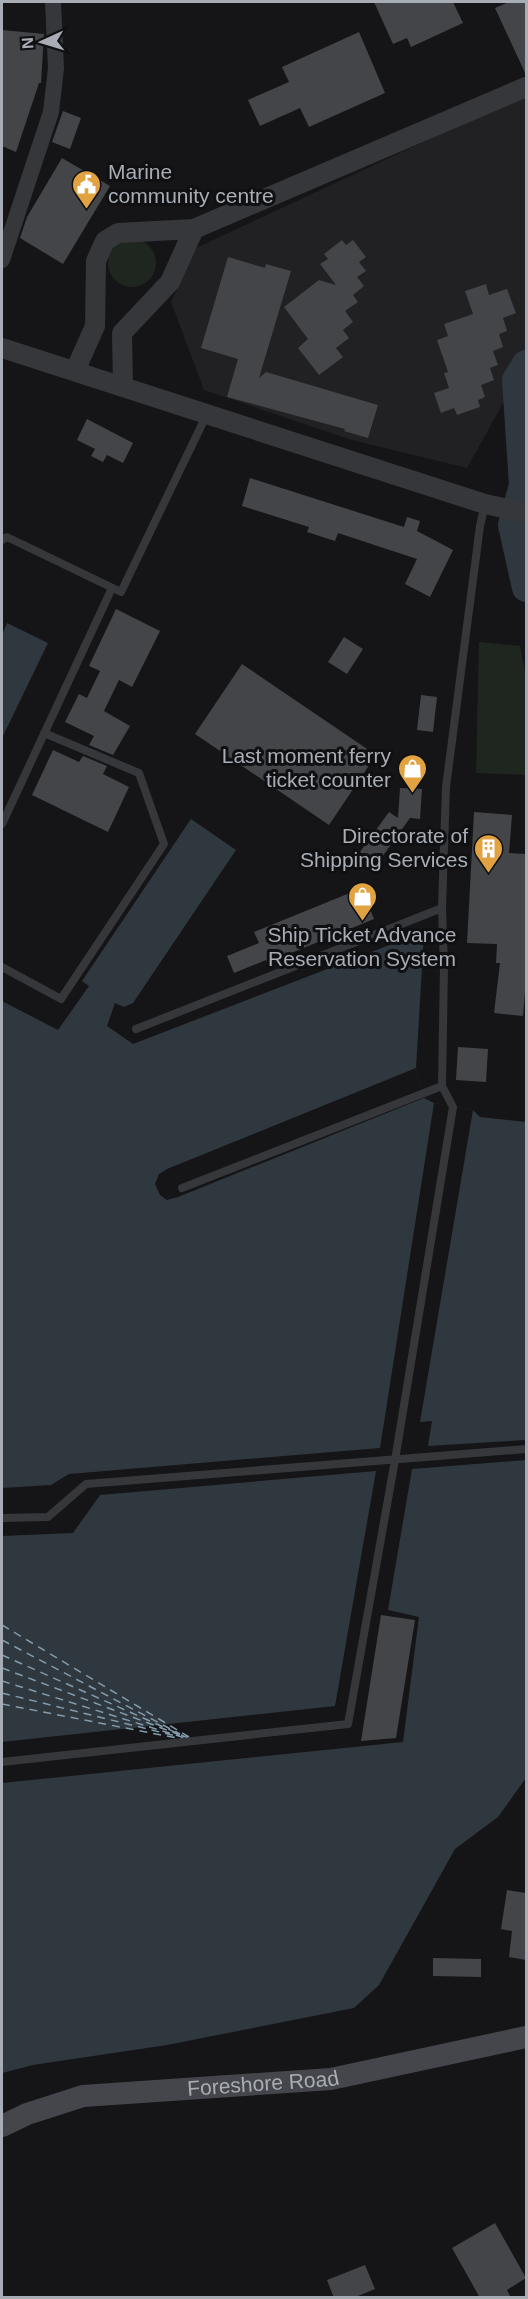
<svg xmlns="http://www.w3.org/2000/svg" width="528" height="2299" font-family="Arial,sans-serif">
  <rect width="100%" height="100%" fill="#151517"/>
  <path fill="#212123" d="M526,94V362L467,468L352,440L204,390L171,302L196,248Z"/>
  <path fill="#1f2620" d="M108 263a24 24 0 1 1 48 0a24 24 0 1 1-48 0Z
    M479,642L520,646L526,678V775L476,773Z"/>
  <path fill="#2f383e" d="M7,623L48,643L2,738V635Z
    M191,819L236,850L133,1003L124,1007L115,1003L107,1026L133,1044L418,934H424L416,1068L424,1098L434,1103L473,1110L480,1117L526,1122V1778L498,1817L455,1849L379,1985L354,2008L167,2045L33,2065L2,2073V1001L58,1030L89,986L82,981Z"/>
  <path fill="#151517" d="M416,1068L424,1098L178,1197L167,1200L160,1195L155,1184L159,1174L167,1169Z
    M434,1103L473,1110L420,1422L432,1421L428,1446L526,1440V1460L412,1469L388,1610L419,1617L403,1742L2,1783V1742L335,1706L376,1471L100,1495L73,1533L2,1536V1488L51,1485L69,1474L380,1448Z"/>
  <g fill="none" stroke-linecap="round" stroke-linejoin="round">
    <path stroke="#2f383e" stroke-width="28" d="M526,364L516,380L523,485L512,525L526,588"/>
    <path stroke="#829bad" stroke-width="1.5" stroke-dasharray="8 6" stroke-linecap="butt" d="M2,1625L189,1737
      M2,1640L180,1734
      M2,1655L188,1738
      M2,1668L180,1735
      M2,1681L185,1738
      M2,1693L176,1736
      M2,1704L182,1739"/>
  </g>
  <path fill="#444549" d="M374,2H453L463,23L411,47L407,38L393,44Z
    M509,2H526V75L495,8Z
    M2,30L44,34L41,83H39L16,152L2,146Z
    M359,32L385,93L309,127L300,108L260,126L248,100L289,82L282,67Z
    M63,111L81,118L70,149L52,142Z
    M62,158L110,186L63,264L20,238L27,217Z
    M342,240L346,245L353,240L366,257L359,262L366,271L357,277L364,286L353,295L358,302L345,311L353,322L343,330L349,338L336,348L343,357L319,375L298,348L308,339L284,307L319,280L336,285L320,264L328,259L324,254Z
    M228,257L265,268L266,264L291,271L259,378L266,372L378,405L368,438L344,431L345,429L227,397L238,359L201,348Z
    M486,284L489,295L507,289L516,313L503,318L507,331L499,334L503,347L493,351L498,365L490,368L494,380L481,385L485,397L478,400L480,407L457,415L454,408L441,413L434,393L449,388L444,373L448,372L437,340L448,336L444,324L473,314L465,291Z
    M87,419L133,443L123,463L107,455L103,462L91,456L95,449L77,440Z
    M250,478L404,527L407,517L420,521L417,531L453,550L430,597L405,584L417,559L338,533L335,541L307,532L309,527L242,506Z
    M116,609L160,631L132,687L119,680L104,711L130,726L113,755L89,745L94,736L65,722L79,694L87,698L100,671L89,666Z
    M344,637L363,649L347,674L328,662Z
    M242,664L376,755L329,825L195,734Z
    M421,695L437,697L433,732L417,730Z
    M53,750L79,762L83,756L107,766L103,774L129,787L108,832L32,795Z
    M400,788L422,789L420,819L410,818L377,864L360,852L389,812L398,818Z
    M474,812L512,815L509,853L526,854V978L523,1016L494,1013L500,963H496L497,944L467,943Z
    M362,888L374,919L267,963L266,960L234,973L227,956L259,943L254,932Z
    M458,1047L488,1049L486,1082L456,1080Z
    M381,1615L415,1620L396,1738L361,1741Z
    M507,1890L526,1893V1960L509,1957L512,1931L501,1929Z
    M433,1958L481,1959V1977L433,1976Z
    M495,2223L526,2278L507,2290L511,2298H480L452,2248Z
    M365,2265L375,2289L353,2298H334L327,2280Z"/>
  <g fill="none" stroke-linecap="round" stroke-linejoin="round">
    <path stroke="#36373b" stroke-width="8" d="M2,540L7,537L121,592L207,414
      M2,824L112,588
      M2,967L61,999L164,844L139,773L44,733
      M136,1029L442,908
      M182,1188L442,1086
      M2,1518L48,1517L86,1484L526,1449
      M2,1762L348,1724L395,1460L453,1107L442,1086L444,966L442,908L446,787L480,526L485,504"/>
    <path stroke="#36373b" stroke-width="16" d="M2,260L51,112L56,68L53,2"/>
    <path stroke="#36373b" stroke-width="20" d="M2,348L485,504L526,513
      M75,371L95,326L96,261L105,241L118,233L194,229L526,87
      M123,387L122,333L170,282L194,229"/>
    <path stroke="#44464b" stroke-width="22" id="s1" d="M2,2126L27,2114L83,2096L331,2079L526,2037"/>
  </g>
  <defs>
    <symbol id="civic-pin" viewBox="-11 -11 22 30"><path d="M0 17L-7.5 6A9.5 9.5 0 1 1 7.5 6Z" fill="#e1a342" stroke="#101012"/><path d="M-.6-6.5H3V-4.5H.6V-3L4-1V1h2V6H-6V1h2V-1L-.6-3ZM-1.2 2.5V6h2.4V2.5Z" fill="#fff"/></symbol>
    <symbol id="shop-pin" viewBox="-11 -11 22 30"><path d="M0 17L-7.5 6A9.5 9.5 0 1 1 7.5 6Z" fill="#e1a342" stroke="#101012"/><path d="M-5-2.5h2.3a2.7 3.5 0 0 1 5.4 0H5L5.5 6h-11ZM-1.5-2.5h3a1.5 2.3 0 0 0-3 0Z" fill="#fff"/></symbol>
    <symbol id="building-pin" viewBox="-11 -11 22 30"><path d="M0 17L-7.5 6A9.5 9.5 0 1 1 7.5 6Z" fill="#e1a342" stroke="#101012"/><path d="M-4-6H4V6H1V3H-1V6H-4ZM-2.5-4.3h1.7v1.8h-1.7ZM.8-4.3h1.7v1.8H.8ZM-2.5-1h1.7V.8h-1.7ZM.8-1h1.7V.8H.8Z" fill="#fff"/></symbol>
  </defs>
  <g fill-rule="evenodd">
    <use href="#civic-pin" x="70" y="168" width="33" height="45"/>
    <use href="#shop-pin" x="396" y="752" width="33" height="45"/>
    <use href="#building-pin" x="472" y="832" width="33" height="45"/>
    <use href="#shop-pin" x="346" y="880" width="33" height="45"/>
  </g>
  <g text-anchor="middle" stroke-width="6" stroke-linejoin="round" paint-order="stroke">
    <g font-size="21" fill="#a8adb5" stroke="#101012" text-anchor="end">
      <text x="108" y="179" text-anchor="start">Marine<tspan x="108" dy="24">community centre</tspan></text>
      <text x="391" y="763">Last moment ferry<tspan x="391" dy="24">ticket counter</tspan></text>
      <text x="468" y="843">Directorate of<tspan x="468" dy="24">Shipping Services</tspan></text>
      <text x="362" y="942" text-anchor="middle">Ship Ticket Advance<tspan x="362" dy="24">Reservation System</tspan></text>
    </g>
    <g font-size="21" fill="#a8adb5" stroke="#101012">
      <text dy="7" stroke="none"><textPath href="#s1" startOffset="267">Foreshore Road</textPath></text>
    </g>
  </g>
  <rect width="528" height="2299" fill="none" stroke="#a8adb5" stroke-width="6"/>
  <g transform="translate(42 42) rotate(266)" stroke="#101012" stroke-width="4.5" paint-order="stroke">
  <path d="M0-4.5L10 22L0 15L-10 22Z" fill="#a8adb5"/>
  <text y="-9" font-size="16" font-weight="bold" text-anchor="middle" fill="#a8adb5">N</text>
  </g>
</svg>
